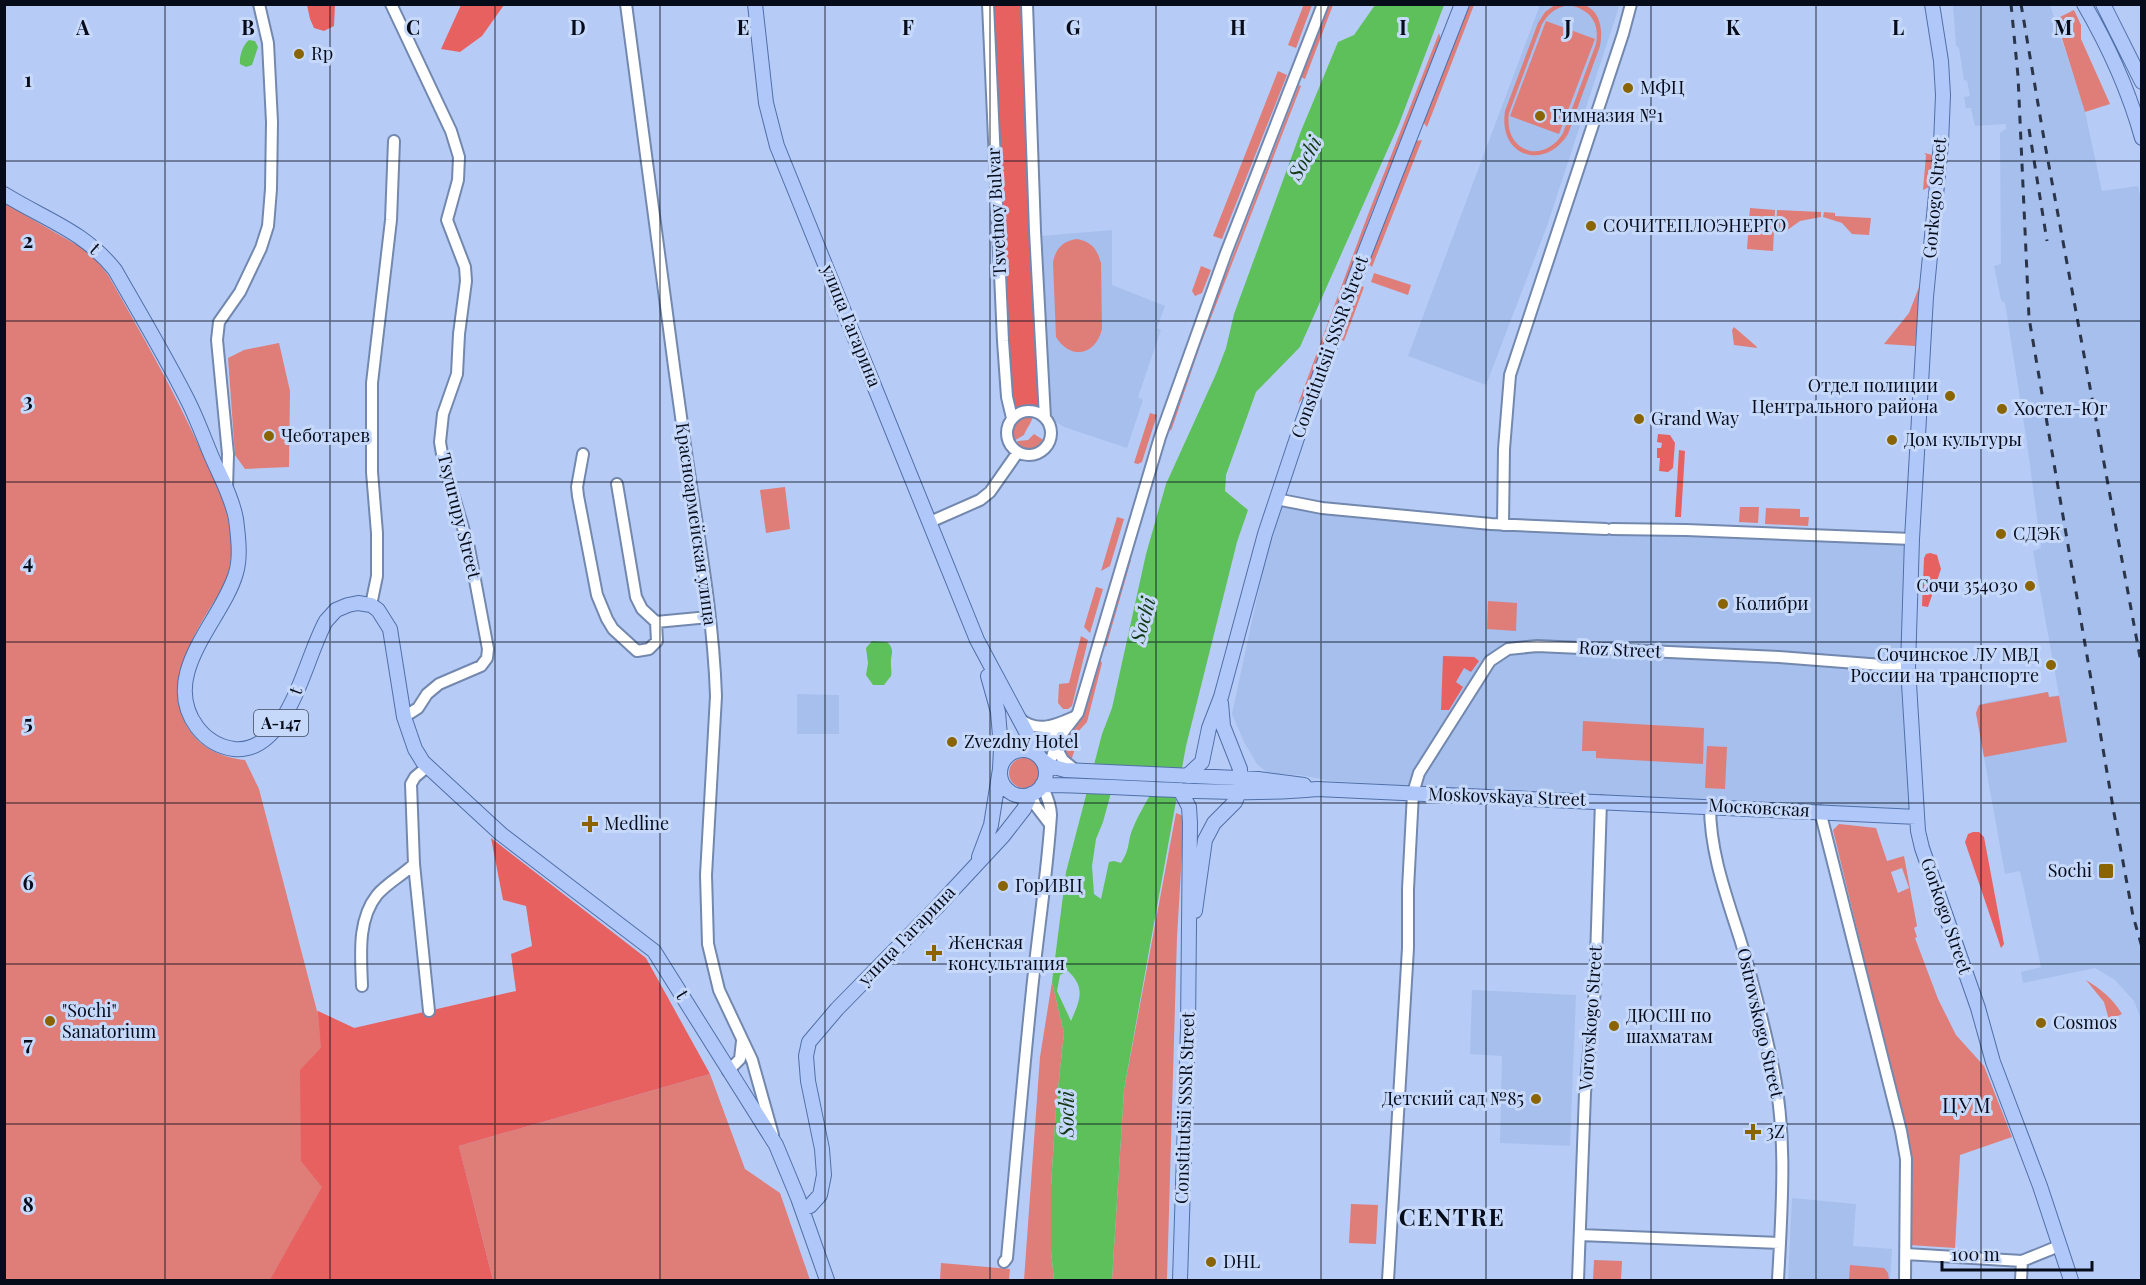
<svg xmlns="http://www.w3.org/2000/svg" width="2146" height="1285" font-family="'Playfair Display',serif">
  <rect width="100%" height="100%" fill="#b6ccf6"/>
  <path fill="#a6bfed" d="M1612,4L1619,7L1547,226L1486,385L1408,356L1540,5Z
    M1953,5H2050L2084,107L2102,191L2138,186L2141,201V1019L2134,1001L2115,980L2095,968L2023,983L2021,972L2041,967L2020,871L2005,874L1976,713L1979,705L1988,702L2048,692L2049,697L2059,695L2033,551L2041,548L2027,443L2005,303L2001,300L1994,266L2001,264L2000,133L2006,129V124L1975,126L1971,108H1966L1964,97L1970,96L1967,81L1964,80L1959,48L1956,46Z
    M1112,230V285L1165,306L1157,328L1161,330L1138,397L1143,400L1127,448L1064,427L1053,420L1049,415L1040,238L1041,236Z
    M1281,504L1332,513L1906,543L1912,812L1433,787L1331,781L1300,775L1269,774L1257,764L1244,742L1232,714L1276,509Z
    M797,694L839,695V734H797Z
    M1472,990L1576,995L1570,1146L1500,1143L1502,1056L1470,1054Z
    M1792,1198L1856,1204L1853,1246L1892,1249L1890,1280H1788Z"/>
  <path fill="#df7d79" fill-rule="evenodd" d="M1304,4L1312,5L1296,48L1288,45Z
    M1329,5H1333L1305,79L1301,77Z
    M1468,5H1474L1427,127L1423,122Z
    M1555,5C1564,4 1576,2 1584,5C1601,11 1603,31 1600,46L1568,134C1544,172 1498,156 1505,111L1538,23L1545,12ZM1568,5C1590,9 1600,22 1596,44L1563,133C1543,166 1503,151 1509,113L1542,24C1549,13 1555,8 1568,5Z
    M2074,10L2081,25V39L2110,104L2085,112L2056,19Z
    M1546,21L1595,39L1559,134L1510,116Z
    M1439,33L1441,40L1370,217L1306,394L1298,404L1367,217Z
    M1278,71L1287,75L1222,239L1213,236Z
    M1299,85L1301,86L1200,346L1171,431L1169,427L1183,384Z
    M1422,140L1372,267L1367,262L1416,141Z
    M1924,153L1933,155L1929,187L1923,190L1926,155Z
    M4,203L82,248L96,260L108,275C141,333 174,390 201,451C211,473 223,495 228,519C231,534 233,554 229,569C226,585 215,599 207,613C187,646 165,690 188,728C201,749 221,757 245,760L259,789L317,1011L354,1028L370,1280H5Z
    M1750,208L1775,210L1773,251L1747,249Z
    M1777,210L1821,212V217L1800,221L1786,231L1776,230Z
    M1824,212L1835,213V216L1871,218L1869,235L1852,234L1842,223L1823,217Z
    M1077,239C1092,242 1097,249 1101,263L1102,329C1096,355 1071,361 1056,337L1053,262C1056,248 1063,241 1077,239Z
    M1201,266L1211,270L1202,293L1195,296L1192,291Z
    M1374,273L1411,285L1408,295L1371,282Z
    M1921,282L1915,346L1884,344L1909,313Z
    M1361,286L1364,287L1344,341L1336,338L1358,287Z
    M1734,327L1756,346L1757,348L1734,345L1732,330Z
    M279,343L290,391L289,467L245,469L235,455L228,358L244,350Z
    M1150,413L1157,415L1142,462L1138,464L1134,463Z
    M1029,414L1033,415C1031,425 1027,427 1024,435L1012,442C1007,427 1014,416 1029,414Z
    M1034,434L1045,441C1037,453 1024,454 1014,445L1018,441L1028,440Z
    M785,487L790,529L766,533L760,490Z
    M1740,507H1759L1758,523L1739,522Z
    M1766,508L1800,509V517H1809L1808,526L1765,524Z
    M1117,517L1124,519L1110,566L1101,571Z
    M1127,558L1131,560L1106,647L1103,643Z
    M1096,587L1103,589L1090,633L1084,627Z
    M1488,601L1517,603L1516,631L1487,629Z
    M1081,636L1088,640L1072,706L1068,709H1063L1058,703L1059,684L1069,683Z
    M1099,657L1102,663L1087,722L1074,736L1077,743L1072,758L1069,762L1059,740L1084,713Z
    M2048,692L2049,697L2059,696L2067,742L1984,757L1976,713L1979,705Z
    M1583,721L1704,728L1703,764L1596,758V751H1582Z
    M1707,746L1727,747L1725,789L1705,788Z
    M1009 773a15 15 0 1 1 30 0a15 15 0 1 1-30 0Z
    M1176,813L1183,816L1184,820L1177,937L1167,1280H1112L1124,1090Z
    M1839,824L1876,828L1887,861L1904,856L1917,926L1914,928L1917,937L1915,938L1938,999L1956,1035L1984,1066L2012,1137L1960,1155L1955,1248L1909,1245V1144L1833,830ZM1902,868L1909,888L1898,893L1891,872Z
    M2086,980C2102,990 2112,998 2122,1014L2109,1020L2104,1002Z
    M1052,982L1064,1033L1056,1107L1051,1186V1251L1054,1280H1024L1040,1057Z
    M710,1074L745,1169L780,1193L810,1280H493L459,1146Z
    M1351,1204L1378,1205L1376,1244L1349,1243Z
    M1594,1260L1622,1261L1621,1280H1593Z
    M941,1263L1010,1269L1009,1280H940Z
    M1850,1265L1884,1268L1888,1273L1889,1280H1849Z"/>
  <path fill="#e76161" d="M307,5H335L334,26L324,31L314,28L310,19Z
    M461,5H504L482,36L460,52L441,49Z
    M988,5H1027L1040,414C1029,409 1021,410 1012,418Z
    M1658,434L1670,435L1675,443L1673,468L1668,472L1659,471L1660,458H1657V448H1661L1662,443L1657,442Z
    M1679,450L1685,451L1681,517H1675Z
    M1930,553L1937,555L1941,569L1928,607L1922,606L1924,558L1926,554Z
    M1443,656L1474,657L1479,661L1471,672L1464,668L1456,682L1463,687L1449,710H1441Z
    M1973,832H1979L1984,837L2004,944L2001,948L1965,842L1968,834Z
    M491,838L646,958L710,1074L459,1146L493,1280H270L322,1187L301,1161L300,1070L321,1048L318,1011L354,1028L516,991L511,954L532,946L526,906L503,900Z"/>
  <path fill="#5ec05b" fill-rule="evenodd" d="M1375,5H1444L1399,124L1300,347L1256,392L1226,475L1225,491L1248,510L1237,542L1186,746L1124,1090L1112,1280H1054L1051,1251V1186L1056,1107L1064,1033L1052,982L1066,872L1102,734L1112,708L1146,554L1166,484L1216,374L1226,348L1234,314L1301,131L1338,42L1354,35ZM1140,777L1155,785C1148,800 1139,813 1133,828C1127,841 1131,848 1121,863L1114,861L1109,862L1101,899L1094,894L1092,866L1096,839L1103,822L1112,789L1125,778ZM1068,971C1086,988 1080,1000 1071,1021L1057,991L1060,975Z
    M249,40L255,41L258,47L252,65L246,67L240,64C239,57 243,44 249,40Z
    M872,641L887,642C896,650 890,655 891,665C891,669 892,672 891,676L884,685H873L866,675L868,663L866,648Z"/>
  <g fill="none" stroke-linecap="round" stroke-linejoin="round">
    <defs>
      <path id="minor" d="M391,4L451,131L459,157L458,180L447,220L465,267L466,281L459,334L457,374L443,414L440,442L443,460L469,548L488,649L487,658L481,666L439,684L427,694L418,708L404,717
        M626,4C644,147 663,289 683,431C695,519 713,607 716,696L706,875L708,944L719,990L752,1060L773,1135
        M988,4L1003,341L1007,397L1012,418
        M1027,4L1035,231L1045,418
        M1007 433a22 22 0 1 1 44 0a22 22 0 1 1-44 0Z
        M583,454L577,487L578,496L597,595L607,619L613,629L637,651L649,649L657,641L656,622
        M617,484L636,597L642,609L656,622L709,617
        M227,488L228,454L217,340L219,322L240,292L261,248L268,226L271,189L272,122L268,43L259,4
        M1276,499L1322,508L1491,524L1606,529
        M930,522L980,500L990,492L1018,452
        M1503,525L1504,449L1510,375L1623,34L1631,4
        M1612,529L1686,530L1912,539
        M371,605L377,576V533L372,472V383L391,220L394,141
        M1019,718C1037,734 1056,725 1074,717
        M1056,747L1063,760L1074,769
        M1025,750L1059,727
        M1045,777L1058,739L1078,713L1160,437L1226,253L1323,4
        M1031,794L1036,806L1049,823
        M1710,806C1710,852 1726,895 1740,939C1752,978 1762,1018 1771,1058C1788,1131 1782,1206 1778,1280
        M1820,811L1901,1131L1906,1159L1905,1280
        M414,864L429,1011
        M362,986C361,956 357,920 377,895C387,883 403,875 414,864L411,784L415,777L427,767
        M728,1071L740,1059L742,1041
        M1580,1235L1780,1243
        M1906,1254L2022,1261L2059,1246
        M1004,1262L1007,1258C1015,1172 1022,1086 1031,1000C1037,938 1047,877 1051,815C1051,805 1046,794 1042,785
        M1388,1280L1408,948V889L1413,793L1419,773L1490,661L1508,649L1537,646L1779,657L1908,667
        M1578,1280L1585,1093L1595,990L1601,801
        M2021,1280L2022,1261"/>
      <path id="major" d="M755,4L766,103L777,146L977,640L1039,756
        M1932,4L1941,61L1943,95L1941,144L1926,297L1912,539L1908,667L1918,831L1922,848L1978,1008L1993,1062L2040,1186L2071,1280
        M2084,4C2109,47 2129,91 2142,138
        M2103,4L2142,82
        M4,194C46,220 84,231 115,270C139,312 164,354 186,397C196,416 203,436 211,455C220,476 232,497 236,519C238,535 241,557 236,573C223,620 158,674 197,727C206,739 219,747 234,749C289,754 305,657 326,621L336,610L348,605L358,603L371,605L378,610L390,629L404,717L415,749L423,762L501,834L654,951L776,1145L798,1198L827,1280
        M1000 773a23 23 0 1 1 46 0a23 23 0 1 1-46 0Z
        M1043,761L1050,766L1065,770L1258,779L1304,785
        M1187,776L1202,762L1209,728L1221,697L1265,534L1300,429L1360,265L1462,4
        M1042,785C1133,785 1227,798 1317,789L1917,817
        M979,857L991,825L1000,769L1001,748L998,712L988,676
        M1195,911L1205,840L1214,823L1235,802L1240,790V769L1223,726L1221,703
        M802,1209L810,1206L820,1195L824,1175L822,1149L808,1081L806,1056L809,1042L837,1009L937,907L1003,836L1024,809L1031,794
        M1180,1280L1188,1028L1190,823L1189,807L1180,790"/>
    </defs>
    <use href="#minor" stroke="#7388ae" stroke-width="14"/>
    <use href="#major" stroke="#516fa8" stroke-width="16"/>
    <use href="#minor" stroke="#fff" stroke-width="10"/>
    <use href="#major" stroke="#afc8f9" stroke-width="14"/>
    <path stroke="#2b3549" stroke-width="3" stroke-dasharray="8 8" stroke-linecap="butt" d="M2011,4L2018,76L2029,318L2114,813L2133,916L2142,947
      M2021,4L2044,139L2142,668
      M2029,129L2047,241"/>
  </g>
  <path fill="none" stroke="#060c1a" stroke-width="1.5" stroke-opacity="0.55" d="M165,4V1280M330,4V1280M495,4V1280M660,4V1280M825,4V1280M990,4V1280M1156,4V1280M1321,4V1280M1486,4V1280M1651,4V1280M1816,4V1280M1981,4V1280M4,161H2142M4,321H2142M4,482H2142M4,642H2142M4,803H2142M4,964H2142M4,1124H2142"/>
  <g fill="#896401" stroke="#c7d9fb" stroke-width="2">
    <circle cx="299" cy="54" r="6"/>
    <circle cx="1628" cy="88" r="6"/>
    <circle cx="1540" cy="116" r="6"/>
    <circle cx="1591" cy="226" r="6"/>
    <circle cx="1950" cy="396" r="6"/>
    <circle cx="2002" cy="409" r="6"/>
    <circle cx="1639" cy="419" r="6"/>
    <circle cx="269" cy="436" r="6"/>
    <circle cx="1892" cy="440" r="6"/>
    <circle cx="2001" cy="534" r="6"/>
    <circle cx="2030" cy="586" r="6"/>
    <circle cx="1723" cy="604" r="6"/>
    <circle cx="2051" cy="665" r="6"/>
    <circle cx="952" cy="742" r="6"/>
    <path d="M587 815h6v6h6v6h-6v6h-6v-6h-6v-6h6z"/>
    <rect x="2098" y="863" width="16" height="16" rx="3"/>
    <circle cx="1003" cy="886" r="6"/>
    <path d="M931 944h6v6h6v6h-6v6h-6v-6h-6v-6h6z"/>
    <circle cx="50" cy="1021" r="6"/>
    <circle cx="2041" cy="1023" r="6"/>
    <circle cx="1614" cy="1026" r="6"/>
    <circle cx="1536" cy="1099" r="6"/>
    <path d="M1750 1123h6v6h6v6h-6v6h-6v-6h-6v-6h6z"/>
    <circle cx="1211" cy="1262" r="6"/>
  </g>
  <g text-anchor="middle" stroke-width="6" stroke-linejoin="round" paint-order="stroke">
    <rect fill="#c7d9fb" stroke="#404a5e" stroke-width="1.5" x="254" y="710" width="54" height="26" rx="4.5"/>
    <g font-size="16" font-weight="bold" fill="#060c1a">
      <text x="281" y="729">А-147</text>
    </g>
    <g font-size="18" fill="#060c1a" stroke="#c7d9fb" text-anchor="start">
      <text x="311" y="60">Rp</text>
      <text x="1640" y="94">МФЦ</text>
      <text x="1552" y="122">Гимназия №1</text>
      <text x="1603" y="232">СОЧИТЕПЛОЭНЕРГО</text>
      <text x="1938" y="392" text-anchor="end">Отдел полиции<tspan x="1938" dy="21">Центрального района</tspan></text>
      <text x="2014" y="415">Хостел-Юг</text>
      <text x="1651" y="425">Grand Way</text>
      <text x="281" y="442">Чеботарев</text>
      <text x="1904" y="446">Дом культуры</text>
      <text x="2013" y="540">СДЭК</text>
      <text x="2018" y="592" text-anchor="end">Сочи 354030</text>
      <text x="1735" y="610">Колибри</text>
      <text x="2039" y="661" text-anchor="end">Сочинское ЛУ МВД<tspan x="2039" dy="21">России на транспорте</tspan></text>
      <text x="964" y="748">Zvezdny Hotel</text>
      <text x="604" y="830">Medline</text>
      <text x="2092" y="877" text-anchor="end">Sochi</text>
      <text x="1015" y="892">ГорИВЦ</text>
      <text x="948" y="949">Женская<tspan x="948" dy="21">консультация</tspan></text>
      <text x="62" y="1017">"Sochi"<tspan x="62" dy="21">Sanatorium</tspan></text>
      <text x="1626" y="1022">ДЮСШ по<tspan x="1626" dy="21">шахматам</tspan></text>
      <text x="2053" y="1029">Cosmos</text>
      <text x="1524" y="1105" text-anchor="end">Детский сад №85</text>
      <text x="1766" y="1138">3Z</text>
      <text x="1223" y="1268">DHL</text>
    </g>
    <g font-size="18" fill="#060c1a" stroke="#c7d9fb">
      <text transform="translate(1935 198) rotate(-85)" y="6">Gorkogo Street</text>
      <text transform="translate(997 212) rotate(-93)" y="6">Tsvetnoy Bulvar</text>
      <text transform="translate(95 249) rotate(42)" y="6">t</text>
      <text transform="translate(851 326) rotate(68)" y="6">улица Гагарина</text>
      <text transform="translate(1330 347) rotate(-70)" y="6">Constitutsii SSSR Street</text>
      <text transform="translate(459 516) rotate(76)" y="6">Tsyurupy Street</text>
      <text transform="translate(696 524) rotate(82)" y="6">Красноармейская улица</text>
      <text transform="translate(1620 650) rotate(3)" y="6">Roz Street</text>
      <text transform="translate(296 691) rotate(-70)" y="6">t</text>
      <text transform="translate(1507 797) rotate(2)" y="6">Moskovskaya Street</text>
      <text transform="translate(1759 808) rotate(3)" y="6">Московская</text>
      <text transform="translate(1946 916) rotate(71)" y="6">Gorkogo Street</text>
      <text transform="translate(907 936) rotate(-46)" y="6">улица Гагарина</text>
      <text transform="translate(682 995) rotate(59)" y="6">t</text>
      <text transform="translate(1591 1018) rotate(-86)" y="6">Vorovskogo Street</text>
      <text transform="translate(1760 1023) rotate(77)" y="6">Ostrovskogo Street</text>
      <text transform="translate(1185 1108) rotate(-88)" y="6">Constitutsii SSSR Street</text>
    </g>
    <g font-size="20" font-style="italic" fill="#123912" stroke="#c7d9fb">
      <text transform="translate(1305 158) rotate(-60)" y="7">Sochi</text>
      <text transform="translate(1143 620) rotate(-75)" y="7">Sochi</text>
      <text transform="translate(1067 1114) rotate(-90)" y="7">Sochi</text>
    </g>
    <g font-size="20" letter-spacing="1.5" fill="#060c1a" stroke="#c7d9fb">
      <text x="1967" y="1113">ЦУМ</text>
    </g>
    <g font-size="24" font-weight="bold" letter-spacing="1.5" fill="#060c1a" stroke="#c7d9fb">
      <text x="1452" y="1226">CENTRE</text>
    </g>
  </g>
  <g font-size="20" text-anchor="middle" font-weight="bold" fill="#060c1a" stroke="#c7d9fb" stroke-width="6" stroke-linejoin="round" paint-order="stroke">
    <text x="83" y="35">A</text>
    <text x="248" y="35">B</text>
    <text x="413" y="35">C</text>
    <text x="578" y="35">D</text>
    <text x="743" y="35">E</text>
    <text x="908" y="35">F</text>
    <text x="1073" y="35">G</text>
    <text x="1238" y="35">H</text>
    <text x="1403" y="35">I</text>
    <text x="1568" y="35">J</text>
    <text x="1733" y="35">K</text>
    <text x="1898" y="35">L</text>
    <text x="2063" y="35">M</text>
    <text x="28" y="87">1</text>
    <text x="28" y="248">2</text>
    <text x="28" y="408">3</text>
    <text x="28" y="569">4</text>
    <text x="28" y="730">5</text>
    <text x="28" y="890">6</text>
    <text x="28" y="1051">7</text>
    <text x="28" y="1212">8</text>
  </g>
  <rect width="2146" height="1285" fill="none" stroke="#060c1a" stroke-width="12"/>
  <path d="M1942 1261v9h150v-9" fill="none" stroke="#060c1a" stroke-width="3"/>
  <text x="1951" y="1261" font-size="18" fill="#060c1a" stroke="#c7d9fb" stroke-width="4.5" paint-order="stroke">100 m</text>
</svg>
